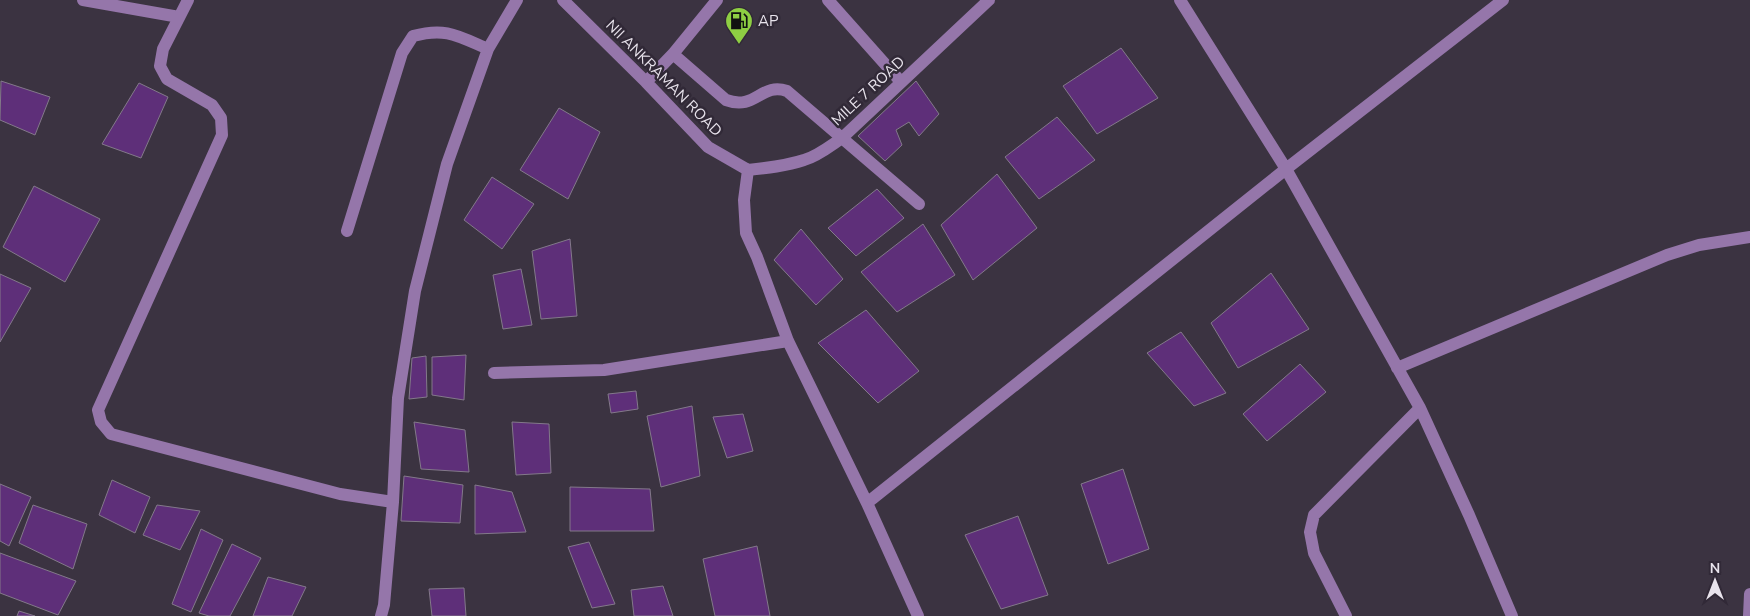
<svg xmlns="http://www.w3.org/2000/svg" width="1750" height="616" font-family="'Nunito Sans',sans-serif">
  <rect width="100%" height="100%" fill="#3b3341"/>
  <path fill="#5e2f79" stroke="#83798a" d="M1121,48L1158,98L1097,134L1063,86Z
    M1,81L50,97L35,135L0,120Z
    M916,81L939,114L919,136L909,122L896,130L902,145L885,161L858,136Z
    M139,83L168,97L141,158L102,144Z
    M559,108L600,132L568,199L520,170Z
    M1057,117L1095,160L1039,199L1005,157Z
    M997,174L1037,228L973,280L941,225Z
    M492,177L534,204L502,249L464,220Z
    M34,186L100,219L65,282L3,247Z
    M877,189L904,218L856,256L828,228Z
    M923,224L955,275L897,312L861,272Z
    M801,229L843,279L816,305L774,260Z
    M570,239L577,316L541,319L532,251Z
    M521,269L532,325L503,329L493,275Z
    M1271,273L1309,329L1238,368L1211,323Z
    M0,274L31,288L0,342Z
    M866,310L919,371L878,403L818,343Z
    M1181,332L1226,393L1194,406L1147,353Z
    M466,355L464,400L432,395V357Z
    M426,356L427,397L409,399L412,358Z
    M1300,364L1326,392L1267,441L1243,414Z
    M636,391L638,409L611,413L608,394Z
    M692,406L700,476L661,487L647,416Z
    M743,414L753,451L727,458L713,417Z
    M414,422L465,430L469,472L421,469Z
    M512,422L549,424L551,473L516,475Z
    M1123,469L1149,549L1108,564L1081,484Z
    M404,476L463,485L460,523L401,521Z
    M112,480L150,497L135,533L99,515Z
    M0,484L31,497L9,546L0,541Z
    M475,485L512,492L526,532L475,534Z
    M570,487L650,489L654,531H570Z
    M33,505L87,524L73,569L19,543Z
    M157,505L200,511L180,550L143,535Z
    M1018,516L1048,595L1001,609L965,535Z
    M201,529L223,540L191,612L172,604Z
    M589,542L615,604L592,608L568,547Z
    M232,544L261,558L230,616H209L199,613Z
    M757,546L770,616H715L703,559Z
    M0,553L76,581L58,615L0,593Z
    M268,577L306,587L292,616H253Z
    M663,586L673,616H634L631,590Z
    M464,588L466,616H432L429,589Z
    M19,611L35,616H17Z"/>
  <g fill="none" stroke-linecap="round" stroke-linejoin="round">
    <path stroke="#9576aa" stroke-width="12" d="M83,0L179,17
      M188,0L163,49L160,66L167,79L212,105L221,118L222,135L98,410L101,422L111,434L340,494L393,502
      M563,0L646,82L708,147L748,170
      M828,0L901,82
      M1180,0L1286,169L1420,408L1469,515L1512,616
      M673,54L726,100C756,111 761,82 787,91L919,204
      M646,82L673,54L717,0
      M748,170L744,200L746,233L757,257L788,341L867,503L918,616
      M748,170C767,168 786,166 804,160C818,156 830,146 842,138L989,0
      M347,231L402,53L413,36C446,27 458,36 488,49
      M1397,368L1667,255L1699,245L1750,237
      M494,373L604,370L788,341
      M867,503L1286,169L1503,0
      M381,616L384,605L393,502L398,398L415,291L447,164L488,49L517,0
      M1346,616L1314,553L1310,532L1314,515L1420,408
      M1749,616L1750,594"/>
  </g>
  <defs>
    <symbol id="fuel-pin" viewBox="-11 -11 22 30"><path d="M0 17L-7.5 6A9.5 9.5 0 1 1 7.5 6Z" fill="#8ece43" stroke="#312937"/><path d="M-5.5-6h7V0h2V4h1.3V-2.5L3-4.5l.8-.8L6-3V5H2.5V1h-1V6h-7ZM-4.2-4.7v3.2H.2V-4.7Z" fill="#111"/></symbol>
  </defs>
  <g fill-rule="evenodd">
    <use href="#fuel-pin" x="723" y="5" width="32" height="43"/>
  </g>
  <g text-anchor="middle" stroke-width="5" stroke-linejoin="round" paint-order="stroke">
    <g font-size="15" fill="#e8e3ec" stroke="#312937" text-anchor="start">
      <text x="758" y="26">AP</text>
    </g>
    <g font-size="15" fill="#e8e3ec" stroke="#312937">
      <text transform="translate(664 78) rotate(45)" y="5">NII ANKRAMAN ROAD</text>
      <text transform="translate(868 91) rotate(-43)" y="5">MILE 7 ROAD</text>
    </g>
  </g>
  <g transform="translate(1715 581)" stroke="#312937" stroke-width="4" paint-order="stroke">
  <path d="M0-4L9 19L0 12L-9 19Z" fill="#e8e3ec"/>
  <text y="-8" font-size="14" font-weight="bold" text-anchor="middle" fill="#e8e3ec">N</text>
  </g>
</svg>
